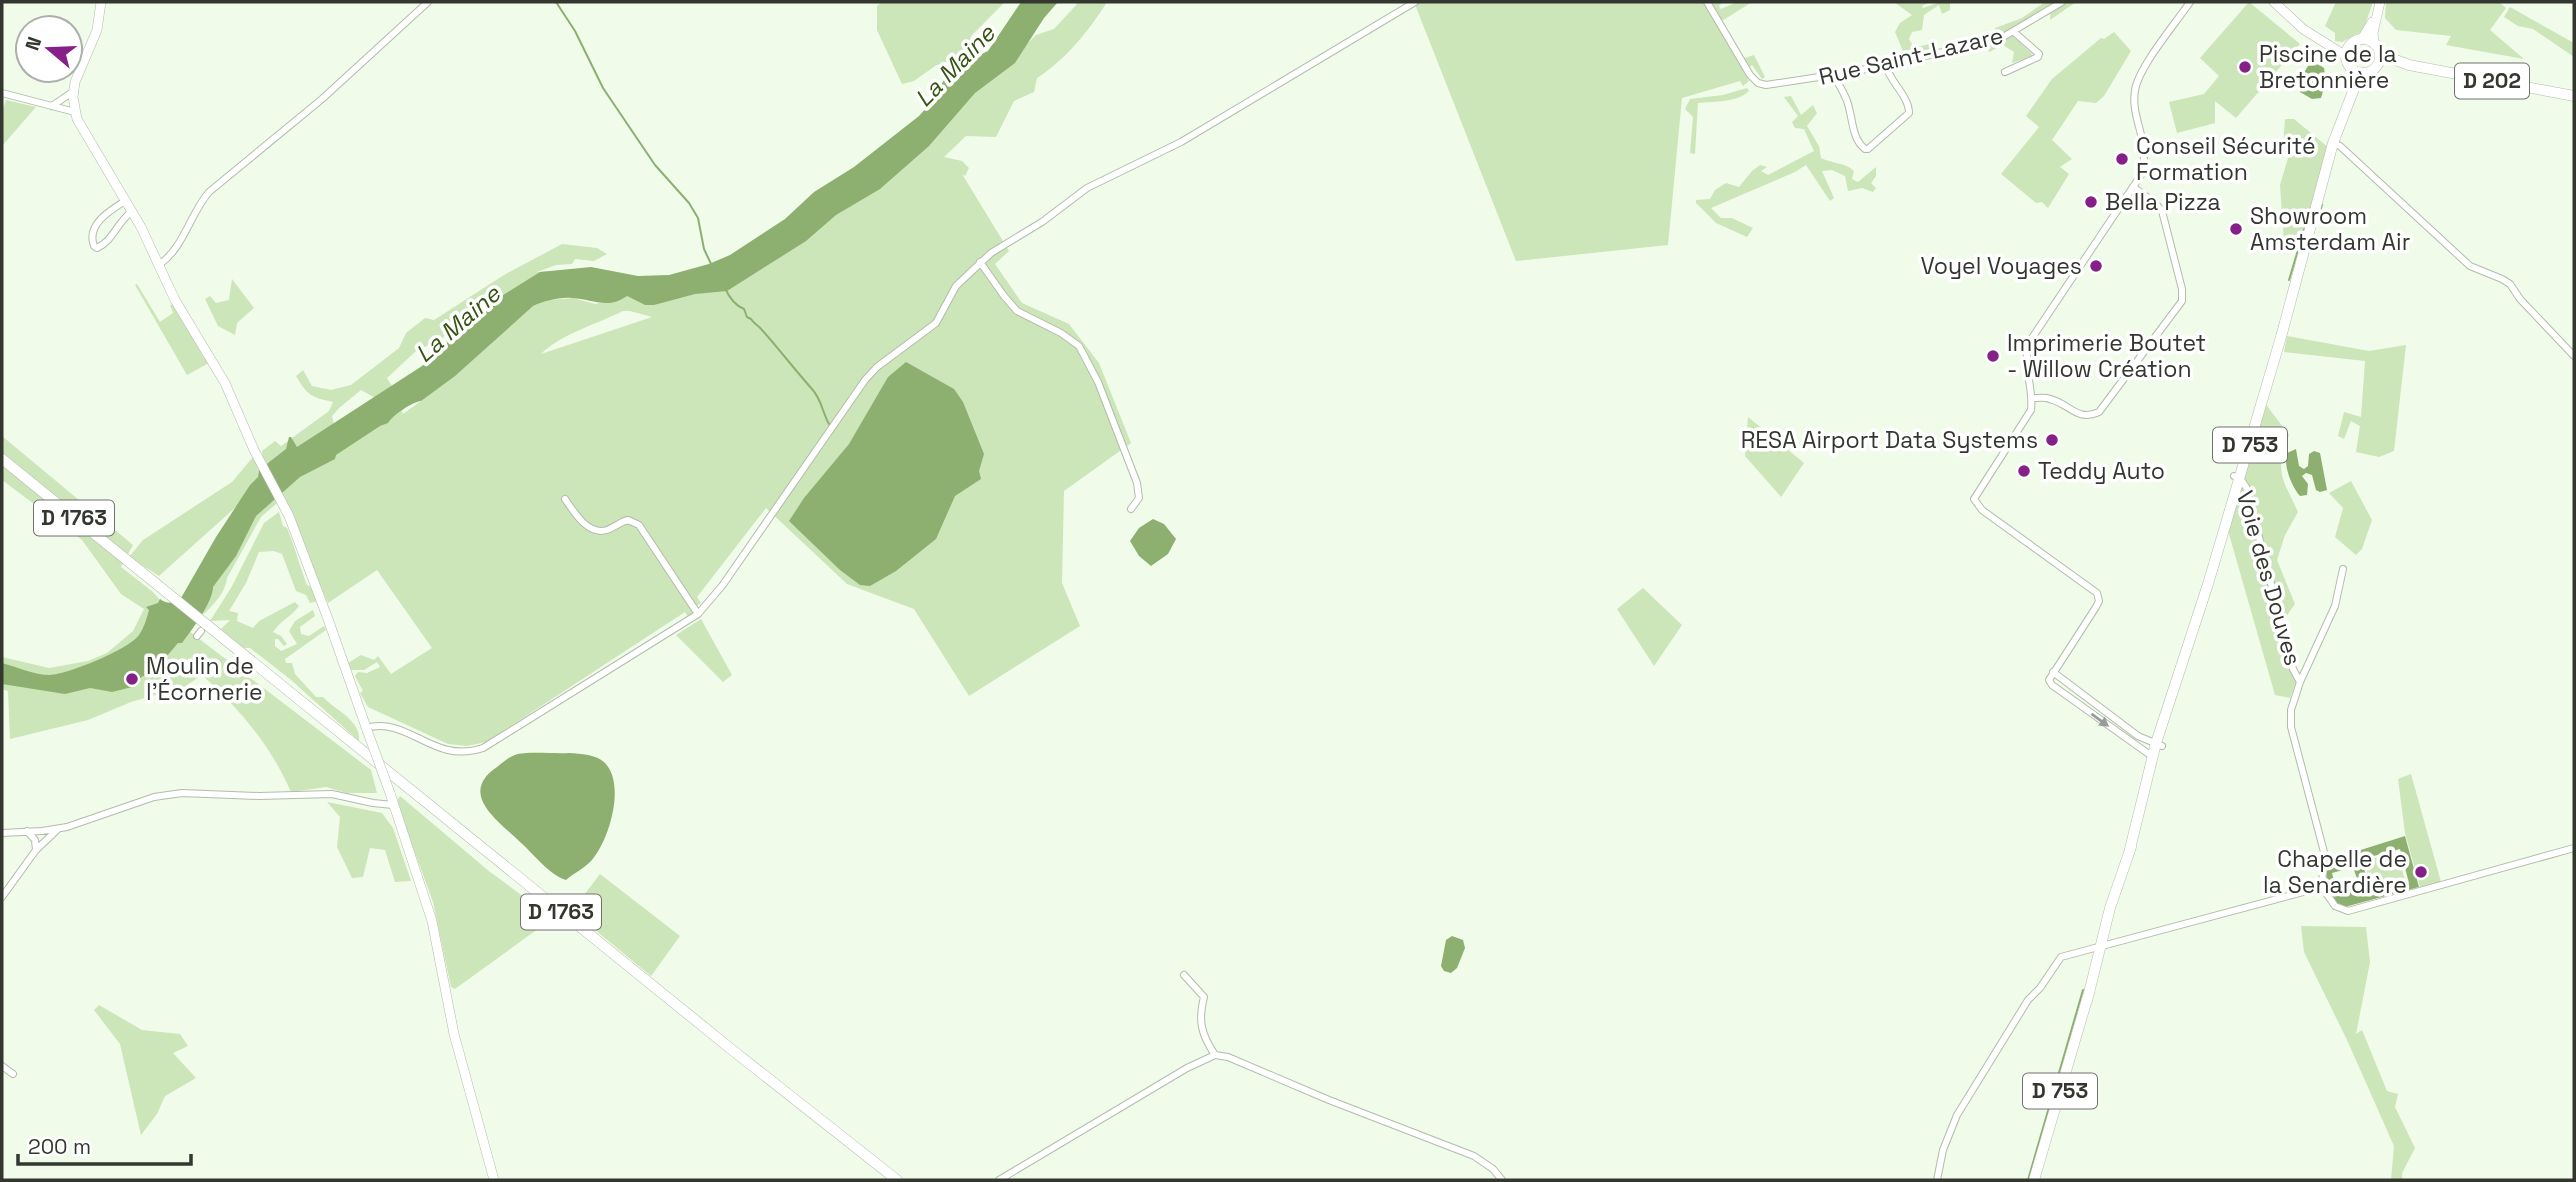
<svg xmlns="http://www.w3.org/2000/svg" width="2576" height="1182" font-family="'Space Grotesk',sans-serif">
  <rect width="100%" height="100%" fill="#f1fbe9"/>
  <path fill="#cce5b9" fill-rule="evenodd" d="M882,2H1005L972,35L963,55L935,66L914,81L902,84L877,30V6Z
    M1079,2H1107C1089,31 1064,61 1037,78L1034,92L1014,101L996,137L966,136L944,157L962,161L969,168L965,176L962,174L1009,251L995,264L1022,303L1069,324L1099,363L1131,443L1064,491L1062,583L1080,626L969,696L914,609L847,584L766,508L697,597L701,603L697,606L694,602L689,607L693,612L688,617L685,612L486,742L467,746L448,744L368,707L360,693L363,691L355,676L358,672L367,673L380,667L377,662L364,670H350L348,663L361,655L374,660L378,656L391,674L432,648L377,570L328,603L283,498L261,517L227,578C225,593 215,603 204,614L199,611L251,520L283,486L401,409L403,414L421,401L533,306L548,300L573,298L595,304L627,296L645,305H654L960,105L1000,71L1036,35L1054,29ZM623,311H630L652,317L541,354C561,334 597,324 623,311Z
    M1414,2H1723L1719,6L1721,9L1737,2H1752L1717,24L1738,60L1754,55L1765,77L1762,79L1752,65L1743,71L1749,81L1743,86L1740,81L1682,98L1668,245L1516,261Z
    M1894,2H1930L1922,6L1923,8L1940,2H1950V10L1942,14L1939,5L1924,15L1922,30L1912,32L1909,39L1914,48L1929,44L1931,51L1906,58L1895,32L1900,23L1912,15Z
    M2045,2H2076L2050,20L2051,5L2011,30L2015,38L2034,56L2012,63L2014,52L2003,45L1989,52L1987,46L1999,44L1993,35L1995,28L2022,18Z
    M2249,2L2300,44L2236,118L2215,101V123L2177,133L2169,102L2204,94L2219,76L2200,58Z
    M2336,2H2373L2363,31L2342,42L2335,41V33L2325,26Z
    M2386,2H2499L2506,8L2490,30L2524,59L2446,45L2451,36L2396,30L2385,18Z
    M2510,7L2574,43V57L2533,29L2518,26L2504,17Z
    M2114,32L2131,51L2104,96L2096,103L2078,101L2052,140L2072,159L2060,167L2069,174L2048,208L2042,202L2036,203L2001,174L2039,127L2026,116L2052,79L2101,38L2104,39Z
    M1747,88L1749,91C1736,103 1715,101 1698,103L1695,154L1690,153L1693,117L1685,109L1690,99L1723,95Z
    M1791,96L1801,115L1813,105L1817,113L1807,126L1819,146L1821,158C1833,164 1844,162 1854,171L1852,179L1858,182L1876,167V176L1871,183L1876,188L1873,192L1862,188L1848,191L1845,176L1832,170L1822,171L1834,198L1830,201L1806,165L1795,172L1711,208L1721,218H1732L1753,228L1747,237L1716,223L1696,203V200L1710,199L1715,190L1726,183L1739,187L1752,171L1760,165L1767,167L1761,171L1768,175L1814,151L1804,129L1795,128L1792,122L1798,116L1784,97Z
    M6,100L36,107L2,146V112Z
    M2285,119H2294L2329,148L2301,246L2284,242L2280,185L2288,158L2283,147Z
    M562,244L597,248L607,254L594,261L575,259L572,264L556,265L537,272L577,270L576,274L477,321L469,316L440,340L416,351L387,378L394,389L377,399L361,390L339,408L332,416L334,425L277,468L263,461L262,451L275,441L281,446L329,411L333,402C311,397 308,396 296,376L303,370L312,386L331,390L351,385L399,348L406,333L425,318L434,320L504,275Z
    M232,279L254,308L237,323L235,335L218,326L205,299L210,296L216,303L229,300Z
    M137,284L160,322L173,313L170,305L174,304L209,363L187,375L135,285Z
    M2287,336L2369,351L2406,345L2394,451L2379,457L2356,452L2360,426L2351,421L2344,439L2338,436L2344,412L2361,417L2365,361L2284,352Z
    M2264,402L2289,435C2274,472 2282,477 2298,512L2285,535L2277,560L2295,604L2285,618L2296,681L2290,698L2275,695L2227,527Z
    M1748,417L1804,463L1781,497L1745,456Z
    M2,436L133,545L121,567L153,592L185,628L371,770L377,793H347L326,787L291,792C271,746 239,708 202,675L184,687L131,702L88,720L10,739L8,691L2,689V657L49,668L88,661L107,653L133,631L144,609L121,594L82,540L2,480Z
    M253,457L259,470L258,477L237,506L159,576L129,557L143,540L232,482Z
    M2351,481L2372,520L2362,549L2356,555L2335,537L2343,508L2329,493Z
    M279,512L283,526L287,528C295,547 299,565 307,585L311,587L318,601L310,603L306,595L296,591L282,554L274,551L259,552L246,583L229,611L238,613L237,621L253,628L259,621L295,602L299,606C292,616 280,621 273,632L281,636L287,644L284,646L278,639H275V646L281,651L297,644L289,631L295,621L313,610L315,616L300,627L301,634L309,636L324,626L326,630L285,659L286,663H292L295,674L316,697H323C336,711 361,720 359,741L290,679L250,648H243L221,629L230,620L210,621L231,588L264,523Z
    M1643,588L1682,625L1654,666L1617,609Z
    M701,619L732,675L723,682L676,635Z
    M2411,774L2441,882L2420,887L2405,833L2398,779Z
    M400,796L490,872L553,918L455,989L451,987L433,902L399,809L397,800Z
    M327,802L382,813L393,828L411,881L395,882L385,850L370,848L363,877L352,878L337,847L340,817Z
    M2398,852L2405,882L2372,889L2364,861Z
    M600,874L680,936L651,976L572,911Z
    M2301,926L2366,927L2370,962L2356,1034L2362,1030L2387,1091L2398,1094L2395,1107L2415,1148L2402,1173V1180H2391L2394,1146L2347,1040L2304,952Z
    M99,1005L142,1030L180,1034L188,1046L173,1053L196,1078L165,1096L157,1114L141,1135L120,1044L94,1010Z"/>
  <path fill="#8db071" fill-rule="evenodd" d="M1021,2H1058L1044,18L1015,63L975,93L929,146L880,189L836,215L806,241L727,291L695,294L654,305H645L627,296C608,310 592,299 572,298C558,297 545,301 533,306L455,376L421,401C412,402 393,415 388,423L380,426L336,455L335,459L300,477L256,516L236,556L213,587C213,602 191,631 182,643H178L156,669L140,678L135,671L126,673L132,687L112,692L90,688L65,694L2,684V663C17,667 34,675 50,675C68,674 128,650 139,635C144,628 147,618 149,610L146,607L158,603L160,599C168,605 173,603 181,598L216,537L250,485L258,477L259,470L286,449L289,437H291L297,447L422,366L487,305L540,272L591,267L638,276L669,275L709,264L730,255L785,219L814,192L854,167L919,116L929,105L947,75L964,63L988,51Z
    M2318,64L2324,68L2326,81L2321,98L2312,99L2300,92L2305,71L2308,66Z
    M906,362L954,389L963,402L984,454L979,471L981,479L955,496L936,539L896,571L870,586L860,585L840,570L789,521L804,498L849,444L888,377Z
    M2296,449L2299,466L2304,469L2308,466L2309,454L2314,451L2320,453L2327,490L2320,492L2316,490L2312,475L2306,473L2302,476L2308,484L2307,495L2300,496C2292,487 2283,466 2287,453Z
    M1153,519L1164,524L1176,539L1168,554L1151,566L1139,556L1130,541L1139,528Z
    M569,753C581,754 596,754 605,763C626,785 609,840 592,860C585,868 574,873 566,880C548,874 534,854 520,842C499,821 457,794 497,767C502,763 509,757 515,755C525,751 555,754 569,753Z
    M2405,836L2419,887L2341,908C2329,893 2325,880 2326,861ZM2400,849L2409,883L2370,893L2362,859ZM2352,864L2356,866L2354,870L2361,890L2358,892L2356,889L2337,894L2332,873L2350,868Z
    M1452,936L1463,940L1465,948L1457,968L1451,973L1444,971L1441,966L1446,940Z"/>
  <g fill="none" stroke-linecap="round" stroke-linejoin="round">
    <path stroke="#8db071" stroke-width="2" d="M556,2L575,31L603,88L655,165L689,203L698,218L704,249L712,266
      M2317,221L2322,205
      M2289,280L2311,207
      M725,288C729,297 734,305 744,309L747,317L751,319C755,325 757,324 762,330C779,349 795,370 812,389C822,400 822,412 829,424
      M2028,1180L2083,990"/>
    <defs>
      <path id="street" d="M1707,2L1750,75L1758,83L1766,85L1852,72L1998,40L2062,2
        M2005,72L2038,57L2039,54L2014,32
        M1834,75C1838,84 1844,92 1847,101C1853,117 1851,138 1865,149H1868L1909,113C1909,96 1890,82 1886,66
        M2,93L75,112
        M52,106L74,91
        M2333,143L2340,146L2470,266L2502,279L2510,284L2520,299L2574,356
        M125,201C109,211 86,225 94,246L97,248C113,241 116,224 131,212
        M980,262L1004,296L1017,311L1061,333L1079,346L1098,382L1137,483L1139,498L1131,509
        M160,264C184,247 190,214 209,192L322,99L428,2
        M2033,398C2038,398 2045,397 2050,399C2070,404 2077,422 2099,412L2182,301V289L2162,211L2154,202L2133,187
        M2234,476L2240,478L2246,487L2293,669L2300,682L2291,710V727L2324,852L2322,887
        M565,499C574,512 588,536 607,530C615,527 620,522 628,520L639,525L698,614
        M197,636L201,631
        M2053,672L2138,736L2162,746
        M2300,682L2335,606L2343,569
        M366,728C410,716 432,765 483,748L698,614L722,586L865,380L877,367L936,323L956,286L991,253L1042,222L1087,188L1181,142L1415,2
        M2153,757L2052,685L2049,680L2096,607L2099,601L2097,593L1982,510L1974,499L2031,410C2034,387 2021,363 2030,341L2141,175C2152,142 2130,120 2135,90C2139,66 2176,23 2190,2
        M27,831L35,840L36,850
        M2,833L42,831L67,827L154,797L182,793L259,796L332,794L373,803L393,805
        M2322,887L2335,906L2348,911L2574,848
        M2,897L36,850L58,829
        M1184,975L1204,997C1198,1021 1201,1034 1215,1055
        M2,1066L13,1074
        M999,1180L1187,1068L1215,1055L1228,1057L1329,1100L1474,1156L1493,1169L1502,1180
        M1937,1180L1943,1150L1957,1115L2028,1000L2040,988L2061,957L2322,887"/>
      <path id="secondary" d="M101,2L97,30L75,82L73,97L77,119L141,227L175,300L225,383L254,450L289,516L328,619L367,730
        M2274,2L2303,29L2346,56
        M2362,39L2372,22
        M2374,44L2373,33L2380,2
        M390,793L432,921L454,1034L494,1180"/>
      <path id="primary" d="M2346 56a17 17 0 1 1 34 0a17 17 0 1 1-34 0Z
        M2380,54L2409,65L2574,96
        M2,459L731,1049L897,1180
        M2129,853L2156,743L2208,584L2281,337L2333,143L2357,81L2364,73
        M2087,1001L2110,908L2131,847
        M2034,1180L2088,996"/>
    </defs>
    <use href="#street" stroke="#b2bcab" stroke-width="8"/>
    <use href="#secondary" stroke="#b2bcab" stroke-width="10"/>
    <use href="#primary" stroke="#b2bcab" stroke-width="11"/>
    <use href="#street" stroke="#fff" stroke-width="6"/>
    <use href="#secondary" stroke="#fff" stroke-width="9"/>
    <use href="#primary" stroke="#fff" stroke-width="10"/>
    <defs>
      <path id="secondary-bridge" d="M367,730L390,793"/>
    </defs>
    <use href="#secondary-bridge" stroke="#b2bcab" stroke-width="10" stroke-linecap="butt"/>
    <use href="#secondary-bridge" stroke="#fff" stroke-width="9"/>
  </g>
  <defs><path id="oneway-solid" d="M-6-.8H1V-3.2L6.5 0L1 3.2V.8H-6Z" transform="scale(1.75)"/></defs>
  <use fill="#999b98" href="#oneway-solid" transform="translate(2100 720) rotate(36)"/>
  <g fill="#852088" stroke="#fff" stroke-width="2.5">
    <circle cx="2245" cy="67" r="7"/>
    <circle cx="2122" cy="159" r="7"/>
    <circle cx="2091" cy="202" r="7"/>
    <circle cx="2236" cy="229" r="7"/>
    <circle cx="2096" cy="266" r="7"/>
    <circle cx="1993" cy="356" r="7"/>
    <circle cx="2052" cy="440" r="7"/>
    <circle cx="2024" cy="471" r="7"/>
    <circle cx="132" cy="679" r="7"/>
    <circle cx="2421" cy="872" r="7"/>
  </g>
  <g text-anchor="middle" stroke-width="7" stroke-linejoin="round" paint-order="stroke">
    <g fill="#fff" stroke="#70736e" stroke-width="2">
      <rect x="2455" y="63.5" width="74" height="35" rx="5"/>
      <rect x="2213" y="427.5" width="74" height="35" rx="5"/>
      <rect x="34" y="500.5" width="80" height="35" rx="5"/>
      <rect x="521" y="894.5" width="80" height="35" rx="5"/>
      <rect x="2023" y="1073.5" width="74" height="35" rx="5"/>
    </g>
    <g font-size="21" font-weight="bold" fill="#333730">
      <text x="2492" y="88">D 202</text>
      <text x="2250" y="452">D 753</text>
      <text x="74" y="525">D 1763</text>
      <text x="561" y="919">D 1763</text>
      <text x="2060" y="1098">D 753</text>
    </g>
    <g font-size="23" fill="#333730" stroke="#fff" text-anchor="start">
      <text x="2259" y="62">Piscine de la<tspan x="2259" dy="26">Bretonnière</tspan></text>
      <text x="2136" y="154">Conseil Sécurité<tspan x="2136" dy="26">Formation</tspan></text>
      <text x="2105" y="210">Bella Pizza</text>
      <text x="2250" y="224">Showroom<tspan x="2250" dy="26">Amsterdam Air</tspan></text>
      <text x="2082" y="274" text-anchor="end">Voyel Voyages</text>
      <text x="2007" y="351">Imprimerie Boutet<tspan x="2007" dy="26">- Willow Création</tspan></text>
      <text x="2038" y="448" text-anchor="end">RESA Airport Data Systems</text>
      <text x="2038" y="479">Teddy Auto</text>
      <text x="146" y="674">Moulin de<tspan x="146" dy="26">l'Écornerie</tspan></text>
      <text x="2407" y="867" text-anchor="end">Chapelle de<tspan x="2407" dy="26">la Senardière</tspan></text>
    </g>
    <g font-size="23" fill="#333730" stroke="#fff">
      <text transform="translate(1911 56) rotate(-13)" y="8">Rue Saint-Lazare</text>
      <text transform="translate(2269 578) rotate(74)" y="8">Voie des Douves</text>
    </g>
    <g font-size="24" font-style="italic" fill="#355412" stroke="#fff">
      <text transform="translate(955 66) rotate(-46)" y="8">La Maine</text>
      <text transform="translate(458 324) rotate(-41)" y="8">La Maine</text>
    </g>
  </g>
  <rect width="2576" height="1182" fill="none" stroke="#333730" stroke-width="7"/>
  <g transform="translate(49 49) rotate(289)"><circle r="33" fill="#ffffff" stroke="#adafac" stroke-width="2"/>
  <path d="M0-5L12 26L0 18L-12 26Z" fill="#852088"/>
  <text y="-10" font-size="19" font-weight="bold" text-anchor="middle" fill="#333730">N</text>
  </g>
  <path d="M18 1154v10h173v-10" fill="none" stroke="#333730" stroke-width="3.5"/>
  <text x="28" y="1154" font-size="21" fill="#333730" stroke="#ffffff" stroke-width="5" paint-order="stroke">200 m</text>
</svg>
